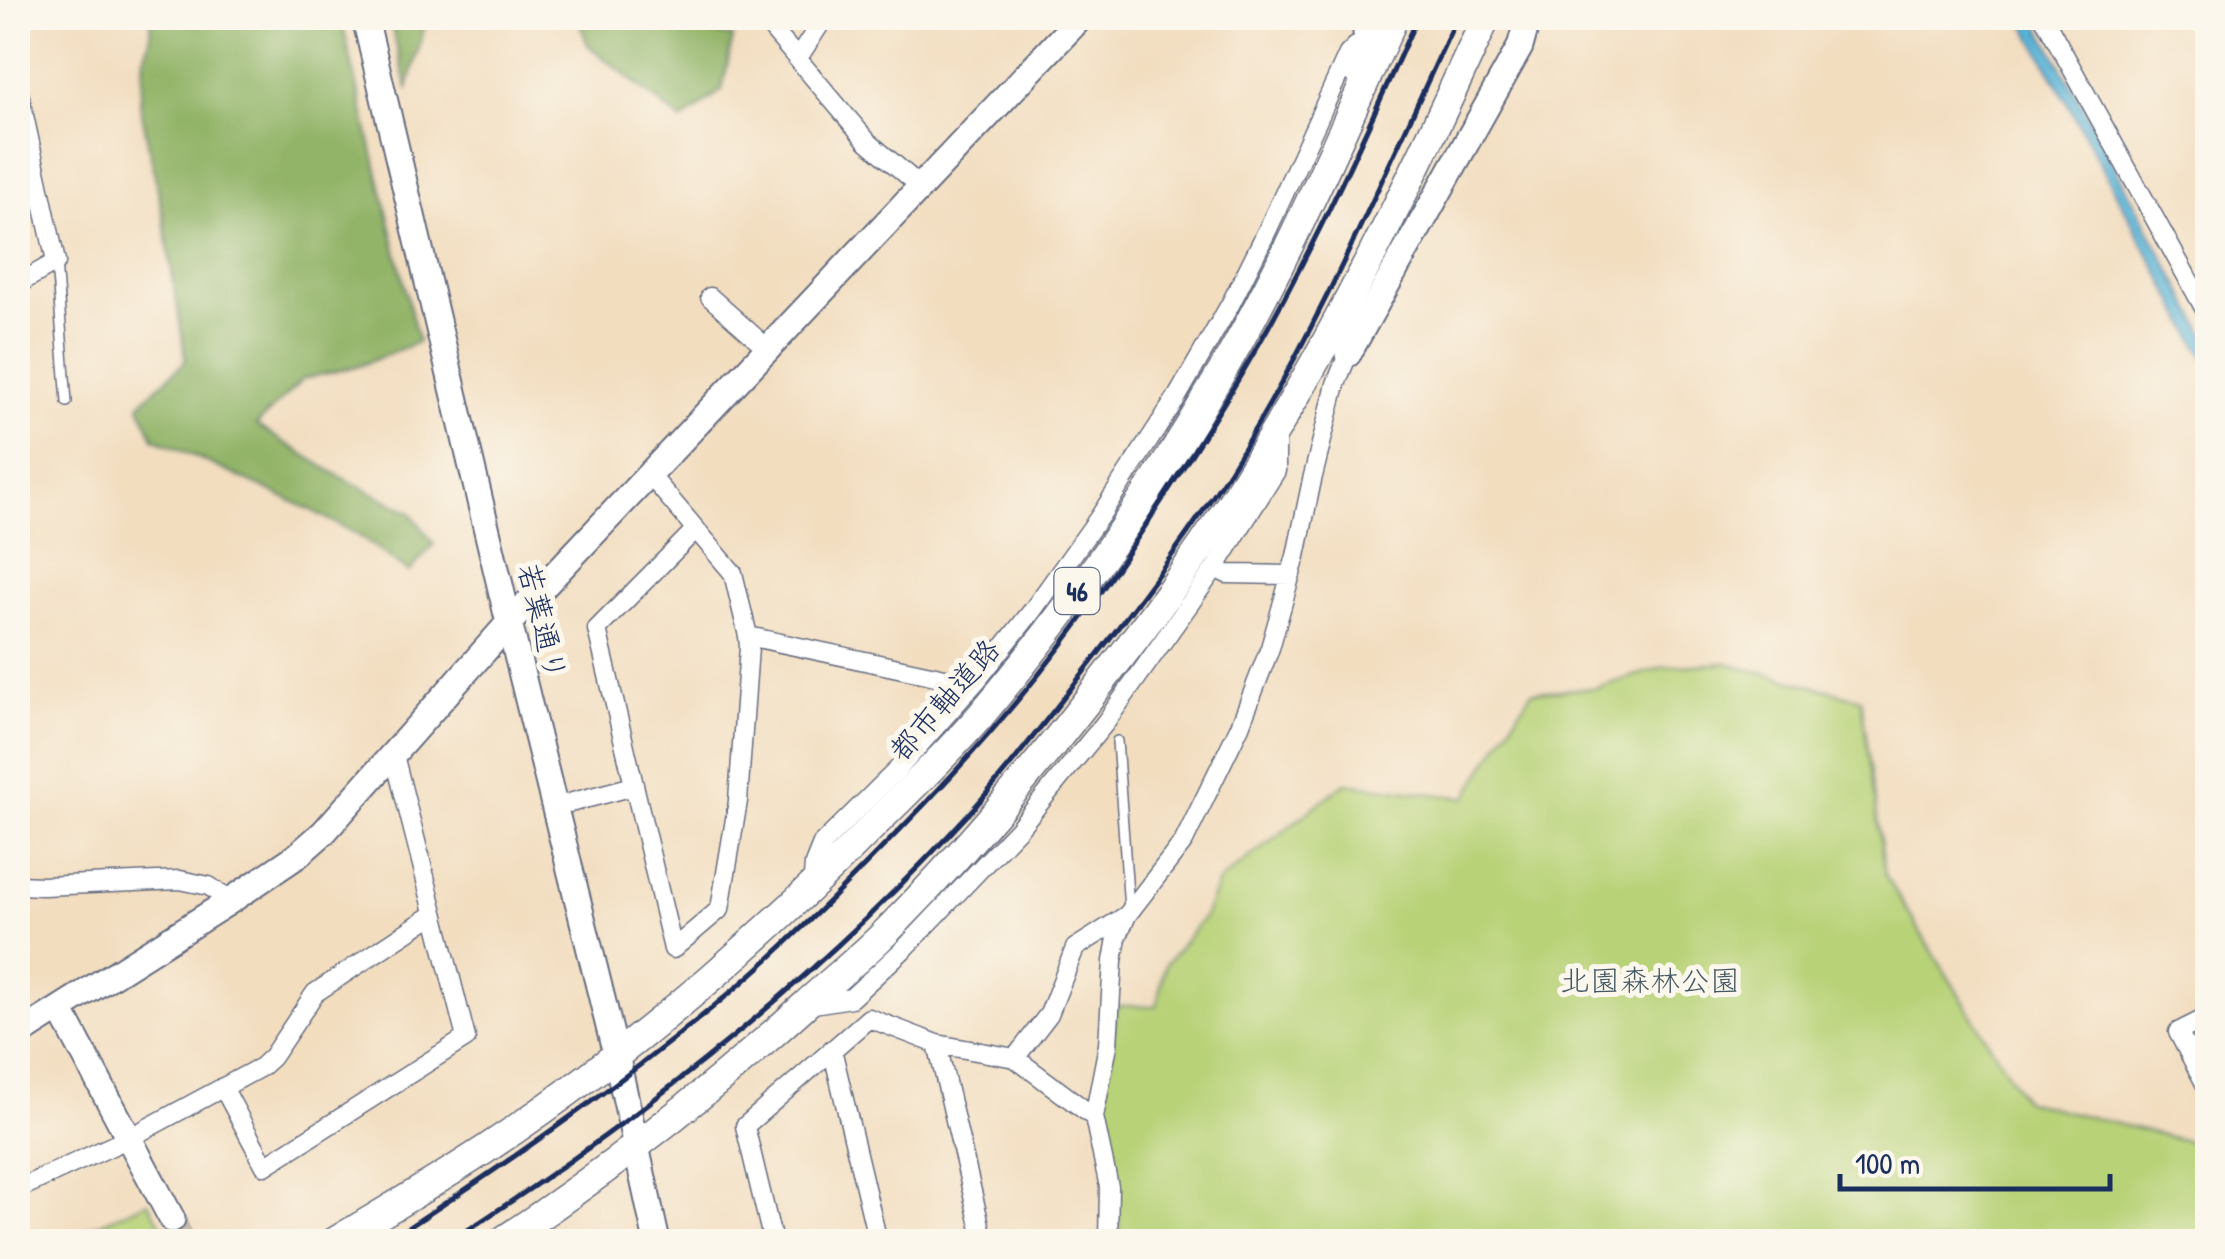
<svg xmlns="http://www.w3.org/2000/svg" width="2225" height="1259" font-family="'Patrick Hand','Klee One',sans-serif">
  <rect width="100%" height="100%" fill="#fbf7ec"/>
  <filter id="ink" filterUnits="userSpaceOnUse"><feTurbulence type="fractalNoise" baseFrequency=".01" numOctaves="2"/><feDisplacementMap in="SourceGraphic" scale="20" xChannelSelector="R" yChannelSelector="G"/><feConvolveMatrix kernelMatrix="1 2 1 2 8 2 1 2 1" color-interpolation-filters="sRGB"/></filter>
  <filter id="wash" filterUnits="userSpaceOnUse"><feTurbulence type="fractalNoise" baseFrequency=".0048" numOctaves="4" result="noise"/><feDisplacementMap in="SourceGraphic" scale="40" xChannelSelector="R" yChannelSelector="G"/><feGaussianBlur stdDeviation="2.25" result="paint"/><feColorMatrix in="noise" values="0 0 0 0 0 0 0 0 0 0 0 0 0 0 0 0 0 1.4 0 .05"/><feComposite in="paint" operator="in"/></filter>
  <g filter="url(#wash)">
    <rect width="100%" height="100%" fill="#f2ddbf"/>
    <path fill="#b8d277" stroke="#6a806a" stroke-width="2.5" d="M1727,663L1861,699L1885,875L2025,1101L2207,1146L2206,1242L1121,1241L1102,1110L1117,1006H1157L1165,966L1205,915L1218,882L1345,783L1466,798L1531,692L1597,688L1663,667Z
      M148,1202L170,1241H61Z"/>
    <path fill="#92b468" stroke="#567263" stroke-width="2.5" d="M151,18H341L418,342L359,366L303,379L256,425L339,476L410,512L434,544L409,572L363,538L309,509L154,438L139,404L186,361L163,214L140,104L144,57L150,41Z
      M389,18H427L408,88Z
      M578,18H668L699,30L733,37L722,90L682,121L588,45Z"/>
    <path fill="#58b4d6" stroke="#3a729a" stroke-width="2.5" d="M2022,18H2035L2207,338V362Z"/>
  </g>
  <g filter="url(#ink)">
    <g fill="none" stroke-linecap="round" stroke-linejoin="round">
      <path stroke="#c7baac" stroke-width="25" stroke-dasharray="25 12" stroke-linecap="butt" d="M172,1219L184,1242"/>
      <defs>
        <path id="lane" d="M56,262L67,402
          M1117,741L1129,909"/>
        <path id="street" d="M763,18L867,141L920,186
          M2044,18L2208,315
          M798,58L824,18
          M18,88L56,262L18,284
          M710,297L767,348
          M649,474L733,573L748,636L749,647L738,801L720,909L673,949L597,629L696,529
          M1215,568L1227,574L1291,575
          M748,636L973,684
          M554,807L634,786
          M18,885L43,886L180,880L209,886L230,901
          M812,889L814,864L822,844L898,769L978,679L1032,611L1100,516L1177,397L1231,303L1267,231L1348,54L1356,46L1371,47
          M807,1005L851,998L907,946L1019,828L1105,723L1215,568L1276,471V436
          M2208,1017L2178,1032L2208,1089
          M937,1044L984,1242
          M832,1049L878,1242
          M1015,1058L1049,1014L1075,948L1127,915
          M223,1087L265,1166L466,1038L394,755
          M1094,1117L1108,1045L1113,961L1117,938L1127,915L1184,841L1240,726L1270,648L1296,556L1312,480L1336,384L1348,354
          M18,1189L129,1138L261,1067L272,1057L315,993L434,914
          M773,1242L745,1126L869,1018L937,1044L1015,1058L1094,1117L1109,1187L1108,1242"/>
        <path id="secondary" d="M365,18L509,623L616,1055L657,1242
          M1356,72L1367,47L1365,18
          M1348,354L1520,47L1528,18
          M60,1009L172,1219
          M18,1035L230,901L298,855L324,832L509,623L1080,18"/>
        <path id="primary" d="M334,1242C384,1212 434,1183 483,1151C626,1057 757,944 877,822C912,787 949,752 981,715C1066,614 1144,504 1211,390C1283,271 1336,143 1394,18
          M501,1242C608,1171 710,1092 805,1005C832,980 862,957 888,930C967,850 1039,764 1107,675C1166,599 1223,521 1271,438C1353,301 1420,162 1486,18"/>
      </defs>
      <use href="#lane" stroke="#666c80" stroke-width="12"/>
      <use href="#street" stroke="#666c80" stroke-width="21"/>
      <use href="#secondary" stroke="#666c80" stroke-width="29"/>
      <use href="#primary" stroke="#666c80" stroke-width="31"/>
      <use href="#lane" stroke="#fff" stroke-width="9"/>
      <use href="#street" stroke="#fff" stroke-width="18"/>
      <use href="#secondary" stroke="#fff" stroke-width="25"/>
      <use href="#primary" stroke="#fff" stroke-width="28"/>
      <path stroke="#1b2f5e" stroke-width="5" d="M386,1242C508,1163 626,1081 737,987C785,946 829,902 873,857C923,807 972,755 1017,701C1077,630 1129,552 1179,474C1204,435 1229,396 1252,356C1315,247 1366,132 1417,18
        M449,1242C641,1120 820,977 973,809C1014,763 1052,713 1090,664C1140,600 1189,535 1232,467C1321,325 1386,169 1457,18"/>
    </g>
  </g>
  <g text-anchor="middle" stroke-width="10" stroke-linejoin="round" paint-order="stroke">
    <rect fill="#fbf7ec" stroke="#5e6b89" stroke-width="2.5" x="1054.5" y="568" width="45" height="46" rx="8"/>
    <g font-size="28" font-weight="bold" fill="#1b2f5e">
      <text x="1077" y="601">46</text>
    </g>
    <g font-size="30" fill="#1b2f5e" stroke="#fbf7ec">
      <text transform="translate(542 622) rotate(76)" y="10">若葉通り</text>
      <text transform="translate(945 700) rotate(-49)" y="10">都市軸道路</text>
    </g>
    <g font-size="30" fill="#425864" stroke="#fbf7ec">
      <text x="1650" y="991">北園森林公園</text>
    </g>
  </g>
  <rect width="2225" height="1259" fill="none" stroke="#fbf7ec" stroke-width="60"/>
  <path d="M1840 1174v15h270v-15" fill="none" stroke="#1b2f5e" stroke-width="5"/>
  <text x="1855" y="1174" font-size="30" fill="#1b2f5e" stroke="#fbf7ec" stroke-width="8" paint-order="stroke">100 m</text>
</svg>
